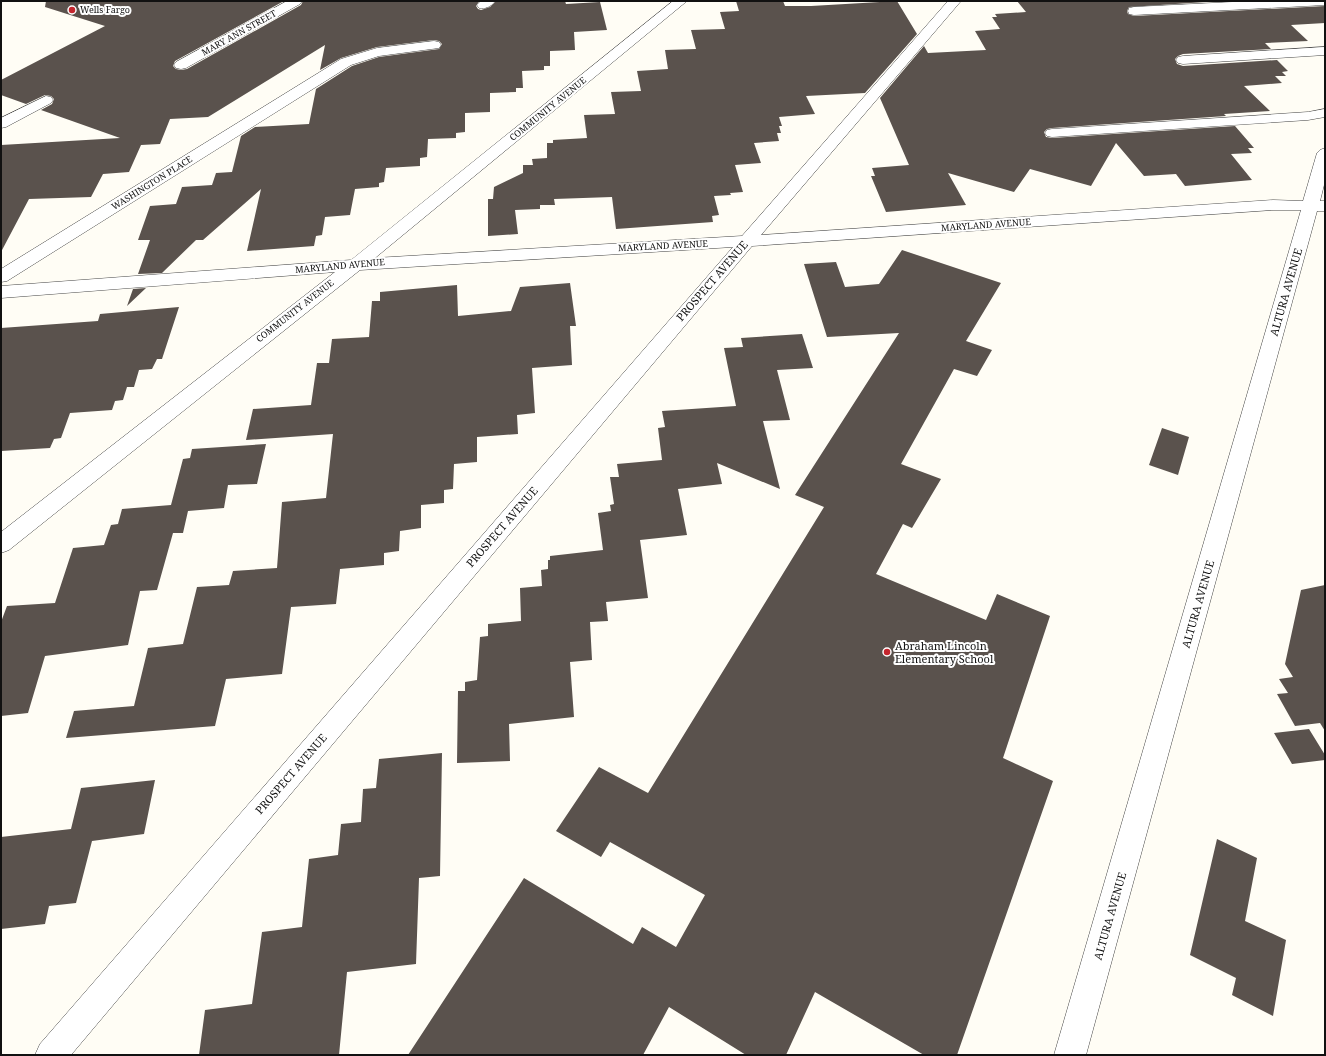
<svg xmlns="http://www.w3.org/2000/svg" width="1326" height="1056" font-family="'Noto Serif',serif">
  <rect width="100%" height="100%" fill="#fffdf5"/>
  <path fill="#5a524d" d="M46,1H284L175,61L173,66L176,69L181,70L187,69L301,5L303,1H479L476,6L478,9L481,10L490,7L496,1H565L566,4L600,2L607,30L574,32L575,50L550,51V66H544V70L522,71L523,88H516V92L490,93V112L465,113V132L456,133V138L428,139L427,157L420,158V166L386,168L384,182L379,183V187L355,189L350,215L325,217L322,235L316,236L314,246L247,251L261,189L203,240H196L162,273L138,274L150,240H138L150,206L176,204L182,187L212,185L216,173L232,172L241,136L255,127L309,124L316,89L352,66L379,57L439,49L442,44L439,41L434,40L377,47L341,58L320,70L325,45L208,117L170,119L160,144L141,145L129,172L103,174L91,197L29,199L1,252V145L120,138L41,110L52,104L54,99L51,96L45,95L26,104L1,95V80L105,26L45,7Z
    M736,1H783L785,6H811L897,1L917,34L865,93L806,96L815,114L779,117L782,126H779L781,133H777L779,141L754,143L761,163L735,165L743,192L730,193L731,195L714,196L719,215L712,216L713,222L616,229L612,197L554,199L555,205H540V209L515,210L518,234L488,236V199H493L494,187L523,173V165H533L532,159L547,158V143H553V140L587,138L584,115L615,114L611,92L641,91L637,71L668,69L665,50L696,49L691,30L725,29L720,12L739,11Z
    M1017,1H1222L1129,7L1127,11L1128,14L1134,16L1325,6V23L1291,25L1308,41L1265,43L1271,49L1183,54L1178,56L1175,59L1177,64L1183,66L1277,60L1288,71L1282,72L1286,76H1275L1282,83L1244,86L1270,111L1224,114L1226,116L1052,128L1047,129L1044,132L1046,137L1052,138L1235,126L1254,148H1248L1252,153L1231,154L1252,180L1185,186L1176,174L1144,176L1116,143L1091,186L1030,169L1014,192L948,173L966,205L886,212L871,176H875L872,168L909,165L880,98L924,46L928,53L986,50L975,31L1000,29L992,17H997L995,14L1026,12Z
    M902,250L1001,283L966,341L992,350L977,376L954,369L901,464L941,479L912,528L903,524L876,574L986,620L997,594L1050,616L1003,758L1053,781L957,1055H924L815,992L786,1055H746L669,1007L643,1055H408L524,878L633,944L642,927L676,947L705,895L610,842L601,857L556,831L599,767L648,793L824,507L795,495L899,333L827,337L804,264L836,262L845,287L879,284Z
    M570,283L576,326H570L572,365L532,368L535,413L517,415L518,434L477,437V462L454,464L453,489L444,490V503L421,505V528L400,531L399,551L384,553V565L340,569L336,604L291,607L282,674L226,679L215,726L66,738L74,711L134,706L148,648L183,644L197,587L229,585L233,571L277,568L282,502L326,498L333,434L246,440L253,409L311,405L317,363H329L332,339L369,337L372,301H380V292L457,285L458,316L511,311L520,287Z
    M146,288L127,306L133,289Z
    M179,307L162,359H157L152,369L139,370L134,387H127L123,400L115,401L112,410L70,413L61,438L54,439L50,448L1,451V328L98,321L100,314Z
    M802,334L813,368L777,370L790,420L763,421L780,489L717,463L722,484L678,489L687,535L640,540L648,598L606,602L608,621L590,622L592,660L570,662L574,717L509,724L510,761L457,763L458,691H465V682L477,680L480,637L488,636V624L521,621L520,588L542,586L541,570L548,569V560H550V556L603,550L598,513L611,511L610,505L614,504L610,477H619L617,464L662,460L658,428L665,427L662,411L736,406L724,348L743,347L741,338Z
    M1162,428L1189,437L1178,475L1149,465Z
    M266,444L257,484L228,485L224,508L188,511L183,533H173L157,590L140,591L128,645L45,656L28,713L1,716V622L7,606L55,603L73,548L104,545L111,525L118,524L122,509L171,505L183,459L190,458L192,449Z
    M1325,585V731L1320,723L1295,726L1277,694L1288,693L1279,679L1293,677L1285,664L1301,590Z
    M1309,729L1325,755V760L1292,764L1274,733Z
    M442,753L440,876L419,878L416,964L347,972L339,1055H199L205,1010L252,1004L262,932L302,927L309,859L338,855L341,824L361,822L363,789L376,788L379,759Z
    M155,780L144,834L92,841L76,903L49,906L45,924L1,929V837L71,829L81,788Z
    M1217,839L1257,858L1245,921L1286,940L1273,1016L1232,995L1236,978L1190,955Z"/>
  <g fill="none" stroke-linecap="round" stroke-linejoin="round">
    <defs>
      <path id="minor" d="M287,1H302L300,4L186,68L181,69L176,68L174,65L176,62Z
        M481,1H495C491,7 485,9 479,8L477,5Z
        M673,1H687L375,258L742,236L948,1H961L761,235L1273,200L1303,201L1317,153L1320,150L1325,148V181L1320,201H1325V211H1317L1086,1055H1054L1301,210H1273L752,246L71,1055H35L40,1044L733,247L360,270L9,550L1,553V532L335,272L1,298V286L351,260Z
        M1252,1H1325V5L1134,15L1129,14L1128,11L1129,8L1134,7Z
        M434,41L439,42L441,45L439,48L379,56L351,65L7,281L1,282V269L341,59L377,48Z
        M1325,47V55L1183,64L1178,63L1176,60L1178,57L1183,56Z
        M46,96L51,97L53,100L51,103L6,127L1,128V118Z
        M1325,109V117L1308,120L1052,137L1047,136L1045,133L1047,130L1052,129L1308,112Z"/>
    </defs>
    <use href="#minor" stroke="#444" stroke-width="1"/>
    <use href="#minor" fill="#fff" fill-rule="evenodd"/>
  </g>
  <g fill="#c4262e" stroke="#fff" stroke-width="1.5">
    <circle cx="72" cy="10" r="4"/>
    <circle cx="887" cy="652" r="4"/>
  </g>
  <g text-anchor="middle" stroke-width="4" stroke-linejoin="round" paint-order="stroke">
    <g font-size="9" fill="#111" stroke="#fff" text-anchor="start">
      <text x="80" y="13">Wells Fargo</text>
    </g>
    <g font-size="9" fill="#111" stroke="#fff">
      <text transform="translate(239 33) rotate(-29)" y="3">MARY ANN STREET</text>
      <text transform="translate(548 109) rotate(-39)" y="3">COMMUNITY AVENUE</text>
      <text transform="translate(152 183) rotate(-32)" y="3">WASHINGTON PLACE</text>
      <text transform="translate(986 225) rotate(-4)" y="3">MARYLAND AVENUE</text>
      <text transform="translate(663 246) rotate(-3)" y="3">MARYLAND AVENUE</text>
      <text transform="translate(340 266) rotate(-5)" y="3">MARYLAND AVENUE</text>
      <text transform="translate(295 311) rotate(-38)" y="3">COMMUNITY AVENUE</text>
    </g>
    <g font-size="11" fill="#111" stroke="#fff">
      <text transform="translate(712 281) rotate(-49)" y="4">PROSPECT AVENUE</text>
      <text transform="translate(1286 292) rotate(-74)" y="4">ALTURA AVENUE</text>
      <text transform="translate(502 527) rotate(-49)" y="4">PROSPECT AVENUE</text>
      <text transform="translate(1198 604) rotate(-74)" y="4">ALTURA AVENUE</text>
      <text transform="translate(291 774) rotate(-49)" y="4">PROSPECT AVENUE</text>
      <text transform="translate(1110 916) rotate(-74)" y="4">ALTURA AVENUE</text>
    </g>
    <g font-size="11" fill="#111" stroke="#fff" text-anchor="start">
      <text x="895" y="650">Abraham Lincoln<tspan x="895" dy="13">Elementary School</tspan></text>
    </g>
  </g>
  <rect width="1326" height="1056" fill="none" stroke="#111111" stroke-width="4"/>
</svg>
